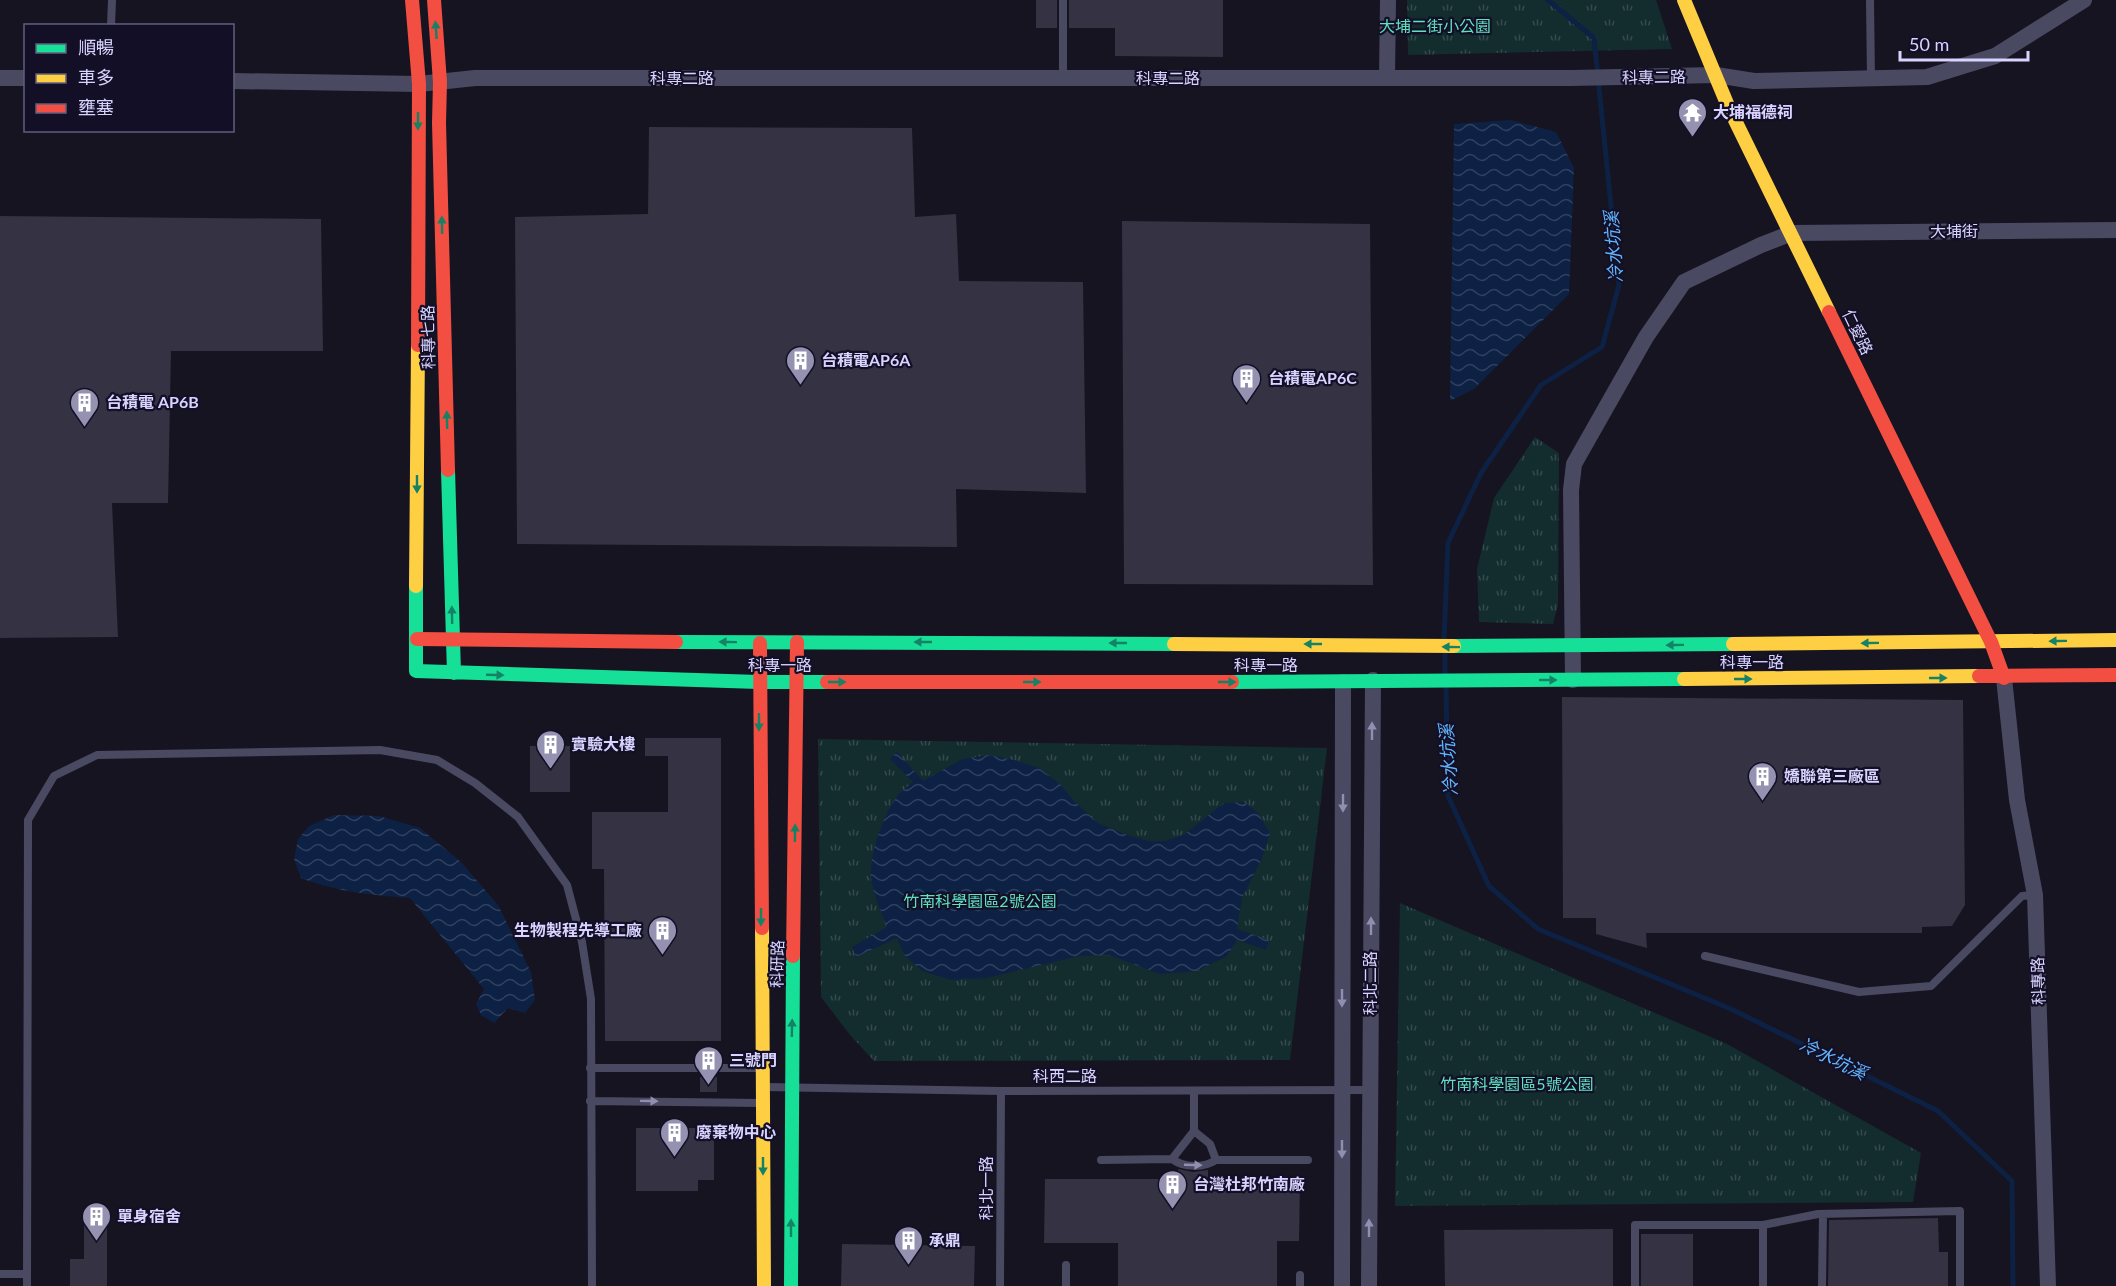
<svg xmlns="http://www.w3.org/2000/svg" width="2116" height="1286" font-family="Lato,'Noto Sans TC',sans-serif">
  <defs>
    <pattern id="grass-tufts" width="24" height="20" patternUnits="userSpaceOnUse" patternTransform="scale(1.5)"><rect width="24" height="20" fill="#132c2d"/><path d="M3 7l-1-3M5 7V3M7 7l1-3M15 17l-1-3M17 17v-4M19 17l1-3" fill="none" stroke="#354a4c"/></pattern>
    <pattern id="water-waves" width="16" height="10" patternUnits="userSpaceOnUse" patternTransform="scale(1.5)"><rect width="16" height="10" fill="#0d2144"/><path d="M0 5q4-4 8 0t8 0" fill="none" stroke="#304060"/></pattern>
  </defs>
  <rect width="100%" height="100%" fill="#161421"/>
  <path fill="url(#grass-tufts)" d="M1407,0H1656L1672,49L1408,55Z
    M1535,437L1559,453L1558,605L1553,624L1479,622L1477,569L1494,498Z
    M818,739L1327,748L1290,1060L874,1061L850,1035L821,997Z
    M1400,903L1727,1044L1921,1153L1913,1202L1395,1206Z"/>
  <path fill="url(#water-waves)" d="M1511,120L1556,132L1574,168L1569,294L1474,389L1450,401L1454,124Z
    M897,752L923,781L962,759L988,755L1014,760L1039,768L1061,785L1072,799L1098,823L1127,835L1149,841H1166L1185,834L1224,803L1244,802L1258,813L1270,833L1262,858L1242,898L1237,929L1269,940L1266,950L1237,940L1227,956L1197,971L1160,974L1109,955L1079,956L987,978L951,980L922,971L905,956L897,938L856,957L852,947L887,927C881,911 873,894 871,878C869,854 884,812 899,794C903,789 909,786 913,782L890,759Z
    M334,815L379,816L420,828L461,862L498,905L531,972L535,1000L525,1013L508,1008L494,1023L481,1015L476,1004L484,989L410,898C371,895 338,892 301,878L294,859L298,839L309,826Z"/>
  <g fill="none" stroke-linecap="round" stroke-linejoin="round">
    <path stroke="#0d2144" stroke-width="5" d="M1444,639L1448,543L1481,473L1541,385L1602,347L1619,285L1594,38L1548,0
      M1445,651V675
      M1446,687L1448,796L1489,886L1538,929L1731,1009L1938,1111L2012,1181L2013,1286"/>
  </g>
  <path fill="#343243" d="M1036,0H1057V28H1036Z
    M1069,0H1223V57L1115,56V28H1069Z
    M649,127L912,128L915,217L956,214L959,281L1083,282L1086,493L956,489L957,547L517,544L515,217L648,214Z
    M0,216L321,219L323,351H171L168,503H112L118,637L0,638Z
    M1122,221L1370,224L1373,585L1124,584Z
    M1562,697L1963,700L1965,905L1952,926L1922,927V933H1646L1647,948L1596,934V918H1563Z
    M645,738H721V1041H605L604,869H592V812H668V756H645Z
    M530,746H570V792H530Z
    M700,1077H717V1092H700Z
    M636,1128H699V1135H714V1180H698V1191H636Z
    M1178,1169L1193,1172L1208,1170V1179H1300L1299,1241H1277V1286H1118V1243H1044L1045,1179H1177Z
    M1938,1218L1939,1252H1948V1286H1828L1829,1220Z
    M84,1225H107V1286H70V1259H84Z
    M1613,1229V1286H1445L1444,1230Z
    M1641,1234H1693V1286H1641Z
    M842,1244L975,1246L974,1286H841Z"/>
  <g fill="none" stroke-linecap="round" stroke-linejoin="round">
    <path stroke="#4a4962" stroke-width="8" d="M1870,0L1871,78
      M111,26L112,0
      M1063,78V0
      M1705,956L1859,992L1931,986L2022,896L2035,895
      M590,1068H761
      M765,1087L1001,1091L1369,1090
      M1194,1091V1131L1172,1159C1184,1168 1204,1168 1216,1160L1210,1144L1194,1131
      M590,1101L761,1103
      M1101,1160L1172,1159
      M1216,1160H1308
      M1763,1225L1818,1214L1960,1211V1286
      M1066,1265V1286
      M0,1274H27
      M27,1286L28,820L54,776L97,755L380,750L437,760L475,783L518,817L567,885L582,942L591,999L592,1286
      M1000,1286L1001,1091
      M1300,1286V1275
      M1635,1286V1225H1763V1286
      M1822,1286L1823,1214"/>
    <path stroke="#4a4962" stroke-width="16" d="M0,78H26
      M1387,78L1388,0
      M232,81L419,84L475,78H1571L1716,75L1754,81L1927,77L1995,56L2084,0
      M2004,678L2017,800L2035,895L2048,1286
      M1573,680L1571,490L1574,464L1646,337L1684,282L1761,245L1792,233L2116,230
      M1342,1286L1343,682
      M1369,1286L1373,680"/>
    <path stroke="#16e098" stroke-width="14" d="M448,470L454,673
      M416,586V671L759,682H827
      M676,642L1174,644
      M1454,646L1733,644
      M1232,682L1684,679
      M791,1286L793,956"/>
    <path stroke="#ffcf43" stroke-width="14" d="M1684,0L1728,106L1829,312
      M416,586L418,345
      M1174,644L1454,646
      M1733,644L2116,640
      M1684,679L1979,676
      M762,928L764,1286"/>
    <path stroke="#f24e42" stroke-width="14" d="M412,0L419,84L418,345
      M434,0L440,82L439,123L448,470
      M1829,312L1991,642L2004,678
      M417,639L676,642
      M760,643L762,928
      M1979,676L2116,675
      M827,682H1232
      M793,956L797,642"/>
  </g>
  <defs><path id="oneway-solid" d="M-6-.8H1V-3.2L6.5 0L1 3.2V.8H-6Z" transform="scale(1.5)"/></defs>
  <g fill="#158265">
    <use href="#oneway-solid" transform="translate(436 30) rotate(-94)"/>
    <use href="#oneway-solid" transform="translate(418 121) rotate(90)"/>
    <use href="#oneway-solid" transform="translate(442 225) rotate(-91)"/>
    <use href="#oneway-solid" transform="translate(447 420) rotate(-91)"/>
    <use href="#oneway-solid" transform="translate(417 484) rotate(90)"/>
    <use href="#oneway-solid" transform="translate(452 615) rotate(-91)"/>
    <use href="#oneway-solid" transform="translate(2058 641) rotate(179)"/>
    <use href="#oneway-solid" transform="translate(728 642) rotate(-179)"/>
    <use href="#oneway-solid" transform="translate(923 642) rotate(-180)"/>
    <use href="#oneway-solid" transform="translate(1118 643) rotate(-180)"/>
    <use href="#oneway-solid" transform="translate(1870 643) rotate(179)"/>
    <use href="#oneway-solid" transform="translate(1313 644) rotate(-180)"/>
    <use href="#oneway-solid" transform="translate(1675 645) rotate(179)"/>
    <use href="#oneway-solid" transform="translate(1451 647) rotate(-179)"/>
    <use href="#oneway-solid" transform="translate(495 675) rotate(2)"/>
    <use href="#oneway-solid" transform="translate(1938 678)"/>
    <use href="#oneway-solid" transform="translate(1743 679)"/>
    <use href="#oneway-solid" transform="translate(1548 680)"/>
    <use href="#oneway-solid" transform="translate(837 682)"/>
    <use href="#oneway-solid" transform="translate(1032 682)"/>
    <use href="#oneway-solid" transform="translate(1227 682)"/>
    <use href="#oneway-solid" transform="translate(759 722) rotate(90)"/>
    <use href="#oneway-solid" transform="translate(795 833) rotate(-89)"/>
    <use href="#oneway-solid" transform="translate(761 917) rotate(90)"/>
    <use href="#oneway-solid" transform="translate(792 1028) rotate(-89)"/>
    <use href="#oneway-solid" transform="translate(763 1166) rotate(90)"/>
    <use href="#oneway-solid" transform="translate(791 1228) rotate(-90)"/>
  </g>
  <g fill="#928eb0">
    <use href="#oneway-solid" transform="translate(1372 731) rotate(-90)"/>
    <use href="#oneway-solid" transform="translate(1343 803) rotate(90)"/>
    <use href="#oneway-solid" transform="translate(1371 926) rotate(-90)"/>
    <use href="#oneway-solid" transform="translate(1342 998) rotate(90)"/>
    <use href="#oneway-solid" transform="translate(649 1101) rotate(1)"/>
    <use href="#oneway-solid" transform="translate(1342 1149) rotate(90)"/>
    <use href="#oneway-solid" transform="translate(1193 1165) rotate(2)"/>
    <use href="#oneway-solid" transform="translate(1369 1228) rotate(-90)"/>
  </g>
  <defs>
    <symbol id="temple-pin" viewBox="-11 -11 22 30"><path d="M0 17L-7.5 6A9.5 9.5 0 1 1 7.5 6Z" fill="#9591b1" stroke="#130f26"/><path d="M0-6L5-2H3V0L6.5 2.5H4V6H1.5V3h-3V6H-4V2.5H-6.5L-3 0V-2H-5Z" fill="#fff"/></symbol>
    <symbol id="building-pin" viewBox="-11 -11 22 30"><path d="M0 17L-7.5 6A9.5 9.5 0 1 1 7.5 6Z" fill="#9591b1" stroke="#130f26"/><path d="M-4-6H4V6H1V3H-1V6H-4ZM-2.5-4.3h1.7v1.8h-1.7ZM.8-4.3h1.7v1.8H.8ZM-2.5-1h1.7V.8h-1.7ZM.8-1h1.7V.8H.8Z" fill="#fff"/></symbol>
  </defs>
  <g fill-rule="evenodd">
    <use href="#temple-pin" x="1676" y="96" width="33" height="45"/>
    <use href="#building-pin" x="784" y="344" width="33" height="45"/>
    <use href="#building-pin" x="1230" y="362" width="33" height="45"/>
    <use href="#building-pin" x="68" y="386" width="33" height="45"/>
    <use href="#building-pin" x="534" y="728" width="33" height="45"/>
    <use href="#building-pin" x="1746" y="760" width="33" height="45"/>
    <use href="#building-pin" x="646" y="914" width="33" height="45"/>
    <use href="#building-pin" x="692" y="1044" width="33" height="45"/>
    <use href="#building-pin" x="658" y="1116" width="33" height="45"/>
    <use href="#building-pin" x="1156" y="1168" width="33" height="45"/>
    <use href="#building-pin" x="80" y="1200" width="33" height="45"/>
    <use href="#building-pin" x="892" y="1224" width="33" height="45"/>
  </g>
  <g text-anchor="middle" stroke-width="4.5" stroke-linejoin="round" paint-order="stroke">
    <g font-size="16" fill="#5fe0c0" stroke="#130f26">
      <text x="1435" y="32">大埔二街小公園</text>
      <text x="980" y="907">竹南科學園區2號公園</text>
      <text x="1517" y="1090">竹南科學園區5號公園</text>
    </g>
    <g font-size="16" fill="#d9d4ff" stroke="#130f26">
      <text transform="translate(1654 77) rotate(-1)" y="6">科專二路</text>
      <text x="682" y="84">科專二路</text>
      <text x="1168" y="84">科專二路</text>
      <text x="1954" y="237">大埔街</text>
      <text transform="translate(1858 332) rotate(64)" y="6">仁愛路</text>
      <text transform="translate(428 337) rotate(-91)" y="6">科專七路</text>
      <text x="1752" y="668">科專一路</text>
      <text x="780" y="671">科專一路</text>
      <text x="1266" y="671">科專一路</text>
      <text transform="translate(777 964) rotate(-89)" y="6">科研路</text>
      <text transform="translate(2038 981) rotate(-92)" y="6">科專路</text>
      <text transform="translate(1370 983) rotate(-90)" y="6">科北二路</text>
      <text x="1065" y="1082">科西二路</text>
      <text transform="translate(986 1188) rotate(-90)" y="6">科北一路</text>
    </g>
    <g font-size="16" font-weight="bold" fill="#d9d4ff" stroke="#130f26" text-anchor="start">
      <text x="1713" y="118">大埔福德祠</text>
      <text x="821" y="366">台積電AP6A</text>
      <text x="1268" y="384">台積電AP6C</text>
      <text x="106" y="408">台積電 AP6B</text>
      <text x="571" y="750">實驗大樓</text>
      <text x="1784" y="782">嬌聯第三廠區</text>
      <text x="642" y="936" text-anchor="end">生物製程先導工廠</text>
      <text x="729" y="1066">三號門</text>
      <text x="696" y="1138">廢棄物中心</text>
      <text x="1193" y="1190">台灣杜邦竹南廠</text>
      <text x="117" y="1222">單身宿舍</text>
      <text x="929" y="1246">承鼎</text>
    </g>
    <g font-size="18" font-style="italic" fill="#62b6ff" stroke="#130f26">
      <text transform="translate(1614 247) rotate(-94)" y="6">冷水坑溪</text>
      <text transform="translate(1449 760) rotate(-94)" y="6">冷水坑溪</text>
      <text transform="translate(1833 1059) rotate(26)" y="6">冷水坑溪</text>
    </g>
  </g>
  <rect x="24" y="24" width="210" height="108" fill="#130f26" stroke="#625e7d" stroke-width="1.5"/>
  <rect x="36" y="44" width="30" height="9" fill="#16e098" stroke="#625e7d" stroke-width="1.5"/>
  <text x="78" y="54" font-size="18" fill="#d9d4ff">順暢</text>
  <rect x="36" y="74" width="30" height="9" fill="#ffcf43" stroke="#625e7d" stroke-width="1.5"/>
  <text x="78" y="84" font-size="18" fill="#d9d4ff">車多</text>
  <rect x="36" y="104" width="30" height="9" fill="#f24e42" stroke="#625e7d" stroke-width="1.5"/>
  <text x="78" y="114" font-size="18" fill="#d9d4ff">壅塞</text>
  <path d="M1900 51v9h128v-9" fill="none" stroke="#d9d4ff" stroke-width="3"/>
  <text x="1909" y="51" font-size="18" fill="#d9d4ff" stroke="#130f26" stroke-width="4.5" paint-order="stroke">50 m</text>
</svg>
